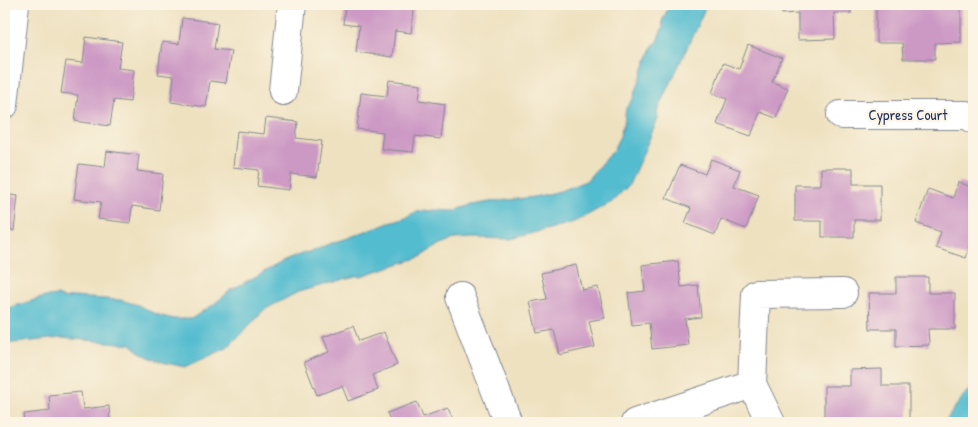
<svg xmlns="http://www.w3.org/2000/svg" width="978" height="427" font-family="'Patrick Hand',sans-serif">
  <rect width="100%" height="100%" fill="#fcf5e5"/>
  <filter id="ink" filterUnits="userSpaceOnUse"><feTurbulence type="fractalNoise" baseFrequency=".02" numOctaves="2"/><feDisplacementMap in="SourceGraphic" scale="10" xChannelSelector="R" yChannelSelector="G"/><feConvolveMatrix kernelMatrix="1 2 1 2 8 2 1 2 1" color-interpolation-filters="sRGB"/></filter>
  <filter id="wash" filterUnits="userSpaceOnUse"><feTurbulence type="fractalNoise" baseFrequency=".0096" numOctaves="4" result="noise"/><feDisplacementMap in="SourceGraphic" scale="20" xChannelSelector="R" yChannelSelector="G"/><feGaussianBlur stdDeviation="1.12" result="paint"/><feColorMatrix in="noise" values="0 0 0 0 0 0 0 0 0 0 0 0 0 0 0 0 0 1.4 0 .05"/><feComposite in="paint" operator="in"/></filter>
  <g filter="url(#wash)">
    <rect width="100%" height="100%" fill="#eee1c0"/>
    <path fill="#52bccf" stroke="#367696" d="M670,4H707L657,113L658,119L629,185L612,202L574,222L511,239L474,238L455,239L441,244L421,257L361,276H355L298,292L264,310L227,348L185,367L166,363L153,359L139,351L131,344L62,338L13,343L4,341V309L45,297L57,296L63,299L73,297L120,300L138,305L155,314L173,319H191L213,305L231,290L282,262L304,253L316,250L326,245L348,238L389,222L406,217L416,212L435,210L453,211L472,205L490,202L534,197L560,191L586,181L613,150L621,134L620,133L624,123L626,108L633,99L652,47L657,41L663,27L662,21Z
      M974,385V423H944L965,394Z"/>
    <g id="blocks">
      <path fill="#cc98c4" d="M345,4H415L411,33L395,31L392,57L356,52L359,26L343,24Z
        M782,4H851V13H834L835,39L798,40V13L782,14Z
        M902,4H934V7L961,6V42L935,43V59H903L902,43H876V7H902Z
        M182,18L218,23L214,49L231,51L226,83L210,81L206,107L171,102L174,76L158,74L162,42L179,44Z
        M86,37L122,42L118,68L134,70L130,102L114,100L110,126L75,121L78,95L61,93L66,61L83,63Z
        M748,45L782,58L772,82L788,88L776,118L760,112L751,136L717,124L727,99L712,93L723,63L739,69Z
        M389,80L421,84L419,100L445,104L441,139L415,136L413,152L381,149L383,132L357,129L361,93L387,96Z
        M266,118L298,122L296,138L322,141L317,177L291,174L289,190L257,186L259,170L233,167L237,131L264,134Z
        M107,151L139,155L137,171L163,174L159,210L132,206L130,223L98,219L101,202L74,199L79,164L105,167Z
        M711,159L740,170L734,186L759,195L746,229L721,219L715,235L685,223L691,208L666,198L680,165L705,174Z
        M821,168H853V184H880V220H854V237H822V221H795V185H821Z
        M958,182L974,188V243L971,242L966,258L936,248L941,232L916,223L928,189L953,198Z
        M4,194L18,196L14,231L4,230Z
        M678,261L681,287L698,285L701,317L685,319L688,345L652,349L649,323L632,325L628,293L645,291L642,265Z
        M576,265L582,290L598,287L605,318L589,321L595,347L560,355L554,330L537,333L530,302L547,299L541,273Z
        M896,277H928V293H955V329H928L929,345L896,346V329H870L869,293H896Z
        M353,326L359,341L384,332L397,365L372,375L378,390L348,401L342,386L317,395L304,362L329,352L323,337Z
        M882,369V386H909V421L883,422V423L824,422V386H850V370Z
        M81,392L83,409L109,406L110,423H25L24,414L50,411L49,395Z
        M417,402L423,417L448,408L454,423H391L387,413Z"/>
    </g>
  </g>
  <g filter="url(#ink)">
    <use href="#blocks" fill-opacity="0" stroke="#84888f" stroke-width="1"/>
    <g fill="none" stroke-linecap="round" stroke-linejoin="round">
      <defs>
        <path id="minor" d="M283,91L292,4
          M4,105L15,4
          M841,115H967L974,119
          M460,297L508,423
          M752,384L756,294L843,293
          M635,423L752,384L771,423"/>
      </defs>
      <use href="#minor" stroke="#84888f" stroke-width="30"/>
      <use href="#minor" stroke="#fff" stroke-width="28"/>
    </g>
  </g>
  <g text-anchor="middle" stroke-width="4.5" stroke-linejoin="round" paint-order="stroke">
    <g font-size="15" fill="#1b2f5e" stroke="#fcf5e5">
      <text x="908" y="120">Cypress Court</text>
    </g>
  </g>
  <rect width="978" height="427" fill="none" stroke="#fcf5e5" stroke-width="20"/>
</svg>
